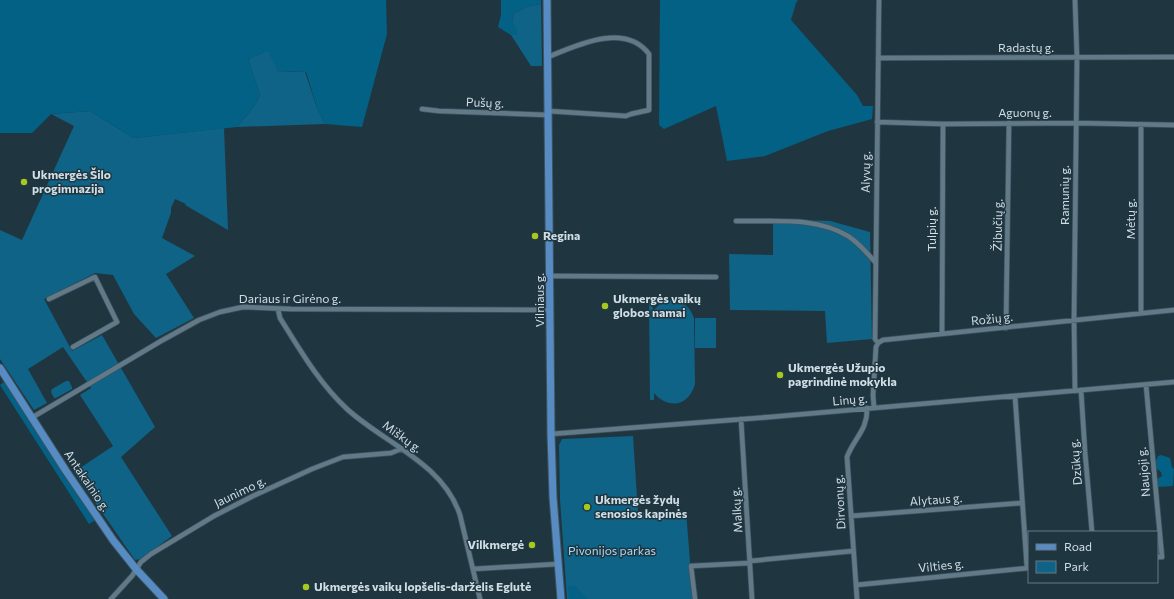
<svg xmlns="http://www.w3.org/2000/svg" width="1174" height="599" font-family="Commissioner,sans-serif">
  <rect width="100%" height="100%" fill="#1f3641"/>
  <path fill="#0e6386" d="M541,4L542,66H531L511,35H517L512,23L514,13L529,6Z
    M269,50L278,71L305,72L317,108L325,124L237,127L255,105L260,95L248,59Z
    M90,111L134,138L224,128L228,230L185,205L186,204L175,199L171,208V213L162,238L195,256L166,274L194,318L156,338L134,314L113,275L95,273L44,299L72,351L102,335L155,427L121,457L172,536L141,559L135,560L74,472L113,446L80,395L91,388L63,347L28,369L47,403L34,410L0,359V230L22,240L74,126L51,114Z
    M773,219L830,221L870,232L872,339L827,343L825,311L730,310L729,254L773,255Z
    M672,300C684,302 690,307 694,318L695,384C689,406 669,410 654,393V400H650L649,302H652L653,311L661,303Z
    M695,318H716V348H695Z
    M66,381H69L72,387V389L56,398H54L51,392L52,389Z
    M633,436L638,512L686,511L693,599H567L560,499L559,445L562,439Z"/>
  <path fill="#026184" d="M0,0H386L387,34L362,127L325,124L317,108L306,72L278,71L268,51L248,59L260,95L255,105L237,127L134,138L90,111L51,114L32,133H0Z
    M501,0H541V4L529,6L514,13L512,23L516,27L517,35H511L498,27L501,15Z
    M660,0H798L796,3L791,20L857,95L863,106H873L872,119L828,131L765,156L727,161L716,106L664,129L659,125Z
    M4,382L95,520L89,524L0,385Z
    M1161,455L1170,458L1172,467L1174,469L1173,486L1158,487L1157,479L1162,476L1161,472L1156,468L1155,463L1158,456Z
    M570,586H575L588,599H569L568,587Z"/>
  <g fill="none" stroke-linecap="round" stroke-linejoin="round">
    <defs>
      <path id="minor" d="M548,57C577,45 625,22 649,54V110L631,114L626,116L548,111
        M878,58L1174,57
        M422,109L439,111L548,115
        M877,122L943,124L1076,123L1174,125
        M1141,125V313
        M736,221C773,222 815,216 848,236C859,243 867,253 875,262
        M551,276L716,277
        M49,299L95,277L117,322L73,347
        M278,309L280,318C300,350 319,383 347,409C384,443 443,463 460,515L480,599
        M1006,328L1009,123
        M942,334L943,124
        M878,343L875,339L879,0
        M1146,385L1162,557H1157
        M1081,390L1085,452L1092,532
        M1075,391L1074,320L1077,58L1075,0
        M1015,396L1027,568
        M874,408L873,395L876,347L878,343L883,340L1174,310
        M33,417L161,341L199,320L220,312L243,307L291,309L550,310
        M741,419L752,599
        M551,434L770,417L1174,382
        M851,516L1021,503
        M750,561L853,551
        M473,569L558,564
        M856,585L1029,568
        M111,599L132,576L141,562L151,554L214,516L253,496L312,469L343,457L391,453L401,449
        M695,599L691,566L750,563
        M857,599L847,457C854,438 868,430 867,408"/>
      <path id="primary" d="M547,0L551,434L553,497L561,599
        M0,368L66,471L113,540L136,569L164,599"/>
    </defs>
    <use href="#minor" stroke="#3f535d" stroke-width="6"/>
    <use href="#primary" stroke="#3f535d" stroke-width="9"/>
    <use href="#minor" stroke="#627a88" stroke-width="4.5"/>
    <use href="#primary" stroke="#568bc4" stroke-width="7"/>
  </g>
  <g fill="#a7c81f" stroke="#1f3641" stroke-width="1.5">
    <circle cx="24" cy="182" r="4"/>
    <circle cx="535" cy="236" r="4"/>
    <circle cx="605" cy="306" r="4"/>
    <circle cx="780" cy="375" r="4"/>
    <circle cx="587" cy="507" r="4"/>
    <circle cx="532" cy="545" r="4"/>
    <circle cx="306" cy="587" r="4"/>
  </g>
  <g text-anchor="middle" stroke-width="3" stroke-linejoin="round" paint-order="stroke">
    <g font-size="12" fill="#d0dde5" stroke="#1f3641">
      <text x="1026" y="52">Radastų g.</text>
      <text transform="translate(485 103) rotate(2)" y="4">Pušų g.</text>
      <text x="1025" y="117">Aguonų g.</text>
      <text transform="translate(866 172) rotate(-89)" y="4">Alyvų g.</text>
      <text transform="translate(1065 195) rotate(-90)" y="4">Ramunių g.</text>
      <text transform="translate(1131 219) rotate(-90)" y="4">Mėtų g.</text>
      <text transform="translate(998 225) rotate(-89)" y="4">Žibučių g.</text>
      <text transform="translate(932 229) rotate(-90)" y="4">Tulpių g.</text>
      <text x="290" y="303">Dariaus ir Girėno g.</text>
      <text transform="translate(540 300) rotate(-90)" y="4">Vilniaus g.</text>
      <text transform="translate(992 319) rotate(-6)" y="4">Rožių g.</text>
      <text transform="translate(850 400) rotate(-5)" y="4">Linų g.</text>
      <text transform="translate(402 437) rotate(36)" y="4">Miškų g.</text>
      <text transform="translate(1076 462) rotate(-95)" y="4">Dzūkų g.</text>
      <text transform="translate(1144 472) rotate(-95)" y="4">Naujoji g.</text>
      <text transform="translate(87 481) rotate(56)" y="4">Antakalnio g.</text>
      <text transform="translate(240 492) rotate(-26)" y="4">Jaunimo g.</text>
      <text transform="translate(936 500) rotate(-4)" y="4">Alytaus g.</text>
      <text transform="translate(840 502) rotate(-93)" y="4">Dirvonų g.</text>
      <text transform="translate(737 510) rotate(-94)" y="4">Malkų g.</text>
      <text transform="translate(941 566) rotate(-6)" y="4">Vilties g.</text>
    </g>
    <g font-size="12" font-weight="bold" fill="#d0dde5" stroke="#1f3641" text-anchor="start">
      <text x="32" y="179">Ukmergės Šilo<tspan x="32" dy="14">progimnazija</tspan></text>
      <text x="543" y="240">Regina</text>
      <text x="613" y="303">Ukmergės vaikų<tspan x="613" dy="14">globos namai</tspan></text>
      <text x="788" y="372">Ukmergės Užupio<tspan x="788" dy="14">pagrindinė mokykla</tspan></text>
      <text x="595" y="504">Ukmergės žydų<tspan x="595" dy="14">senosios kapinės</tspan></text>
      <text x="524" y="549" text-anchor="end">Vilkmergė</text>
      <text x="314" y="591">Ukmergės vaikų lopšelis-darželis Eglutė</text>
    </g>
    <g font-size="12" fill="#acdaf3" stroke="#1f3641">
      <text x="612" y="555">Pivonijos parkas</text>
    </g>
  </g>
  <rect x="1028" y="531" width="130" height="52" fill="#1f3641" stroke="#667983"/>
  <rect x="1036" y="544" width="20" height="6" fill="#568bc4" stroke="#667983"/>
  <text x="1064" y="551" font-size="12" fill="#d0dde5">Road</text>
  <rect x="1036" y="561" width="20" height="12" fill="#0e6386" stroke="#667983"/>
  <text x="1064" y="571" font-size="12" fill="#d0dde5">Park</text>
</svg>
